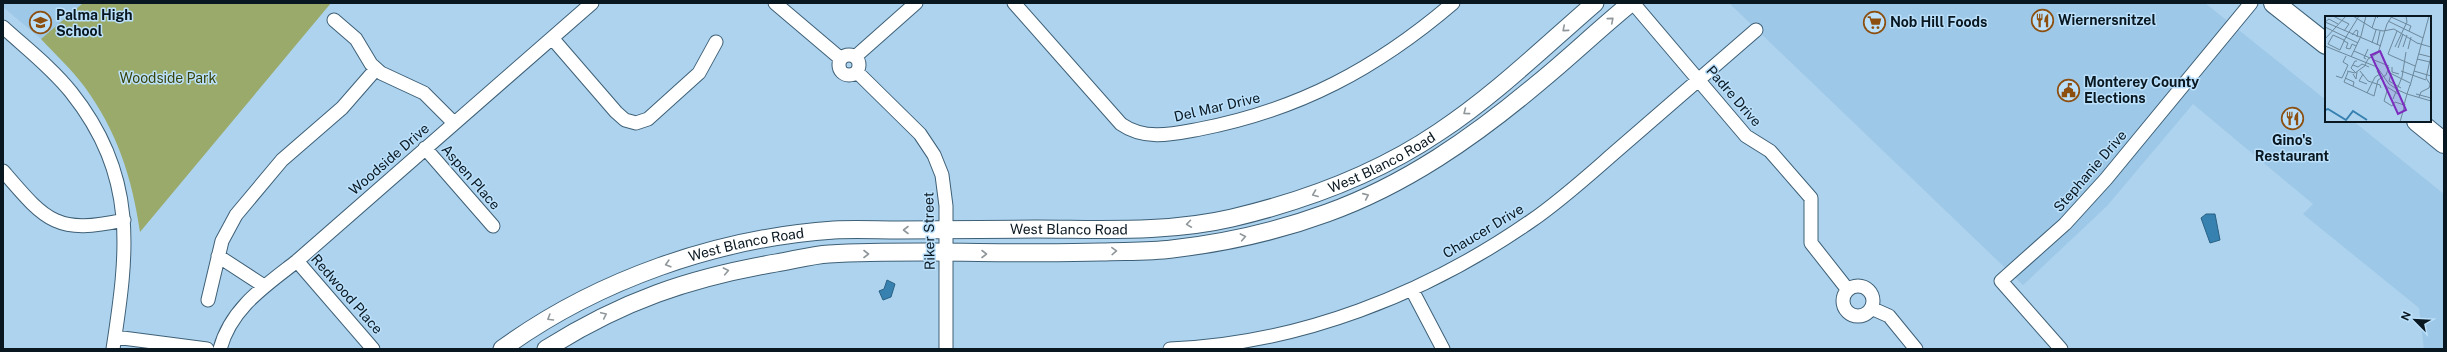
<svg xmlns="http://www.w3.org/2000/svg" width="2447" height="352" font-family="'Public Sans',sans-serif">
  <rect width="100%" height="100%" fill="#aed3ee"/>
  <path fill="#9dc8e7" d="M3,3H83L41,39L3,7Z
    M1729,3H2205L2326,100V121H2353L2444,194V349H2424L2419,308L2303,214L2313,204L2193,104L2107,206L2023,285Z"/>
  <path fill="#9aaa6b" d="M83,3H331L140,232C132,177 117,131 84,86C71,69 55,54 41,39Z"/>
  <path fill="#3781b0" stroke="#296185" d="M2206,214H2215L2220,240L2210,243L2201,218Z
    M887,280L895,284L891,297L883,300L879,291L884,289Z"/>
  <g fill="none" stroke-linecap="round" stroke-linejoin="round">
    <defs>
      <path id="minor" d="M775,3L841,59
        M1014,3L1121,124C1145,141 1173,134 1200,129C1299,110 1377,68 1453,3
        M1633,3L1746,136L1770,151L1811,198V243L1848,290
        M334,20L356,39L371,64L381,73L424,93L454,123
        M3,27C26,48 52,68 71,92C138,176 128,251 113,349
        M552,38L616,112L625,120L636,123L648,119L699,73L716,42
        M839 65a10 10 0 1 1 20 0a10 10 0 1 1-20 0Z
        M855,57L916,3
        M857,72L920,134L934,155L942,175L946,206V349
        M425,148L493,226
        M3,171C46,221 56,235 124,220
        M218,256L264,286
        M297,261L373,349
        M1843 301a15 15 0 1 1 30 0a15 15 0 1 1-30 0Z
        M1412,290L1443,349
        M208,300L222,241L236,215L282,160L342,108L376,69
        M1871,308L1889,316L1916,349
        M115,337L207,349
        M220,349C231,308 265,286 297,261L592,3
        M1170,349C1299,344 1426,294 1531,221C1563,199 1592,172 1621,147C1666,108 1711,69 1756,30
        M2061,349L2001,281L2065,224L2106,179L2251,3"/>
      <g id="major">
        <path id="s1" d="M502,349C597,280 717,238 834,230C856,229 878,230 899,230C945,230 991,229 1036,229C1101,229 1168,233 1232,218C1304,201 1377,174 1439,132C1495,95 1544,47 1595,3"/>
        <path d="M546,349C622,301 689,278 776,263C794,260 812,255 829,254C919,249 1010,255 1101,252C1124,251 1149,252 1172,249C1224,243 1278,231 1327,213C1405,185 1474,137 1537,84C1569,58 1599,29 1631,3"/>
      </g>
      <path id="highway" d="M2274,3L2326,44
        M2417,121L2444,143"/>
    </defs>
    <use href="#minor" stroke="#3e6077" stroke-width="15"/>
    <use href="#major" stroke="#3e6077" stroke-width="19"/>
    <use href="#highway" stroke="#3e6077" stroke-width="22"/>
    <use href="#minor" stroke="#fff" stroke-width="13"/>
    <use href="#major" stroke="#fff" stroke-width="17"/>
    <use href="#highway" stroke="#fff" stroke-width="20"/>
  </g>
  <defs><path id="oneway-chevron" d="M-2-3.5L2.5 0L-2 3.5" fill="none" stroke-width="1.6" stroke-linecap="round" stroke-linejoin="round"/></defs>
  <g stroke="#90979b">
    <use href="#oneway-chevron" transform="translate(1611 20) rotate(-41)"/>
    <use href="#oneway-chevron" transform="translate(1565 29) rotate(139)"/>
    <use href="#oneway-chevron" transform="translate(1466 112) rotate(143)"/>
    <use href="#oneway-chevron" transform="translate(1315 194) rotate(159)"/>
    <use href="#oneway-chevron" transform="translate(1366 196) rotate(-24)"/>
    <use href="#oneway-chevron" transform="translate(1189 224) rotate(172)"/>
    <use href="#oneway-chevron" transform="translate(906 230) rotate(180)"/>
    <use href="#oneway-chevron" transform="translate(1243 237) rotate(-11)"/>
    <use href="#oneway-chevron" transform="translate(1114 251) rotate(-2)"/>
    <use href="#oneway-chevron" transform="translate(866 254)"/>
    <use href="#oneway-chevron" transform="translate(984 254)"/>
    <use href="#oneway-chevron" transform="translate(668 264) rotate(164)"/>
    <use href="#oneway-chevron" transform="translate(726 271) rotate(-11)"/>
    <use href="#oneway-chevron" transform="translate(604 315) rotate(-25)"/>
    <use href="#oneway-chevron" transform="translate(550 318) rotate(149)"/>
  </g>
  <defs>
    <symbol id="restaurant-ring" viewBox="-11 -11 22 22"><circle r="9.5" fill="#bbe0fb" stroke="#8c4f10" stroke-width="1.5"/><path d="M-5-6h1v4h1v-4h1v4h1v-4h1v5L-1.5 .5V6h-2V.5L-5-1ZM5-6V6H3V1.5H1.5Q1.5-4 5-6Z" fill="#8c4f10"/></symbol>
    <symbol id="supermarket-ring" viewBox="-11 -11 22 22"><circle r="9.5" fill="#bbe0fb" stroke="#8c4f10" stroke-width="1.5"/><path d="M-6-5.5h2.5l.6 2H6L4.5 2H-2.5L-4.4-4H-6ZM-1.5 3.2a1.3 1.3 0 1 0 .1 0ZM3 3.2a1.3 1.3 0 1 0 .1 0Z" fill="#8c4f10"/></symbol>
    <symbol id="school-ring" viewBox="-11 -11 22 22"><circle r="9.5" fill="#bbe0fb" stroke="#8c4f10" stroke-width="1.5"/><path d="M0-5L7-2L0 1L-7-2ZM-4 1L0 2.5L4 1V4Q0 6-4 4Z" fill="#8c4f10"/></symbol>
    <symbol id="civic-ring" viewBox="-11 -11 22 22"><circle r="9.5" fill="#bbe0fb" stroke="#8c4f10" stroke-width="1.5"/><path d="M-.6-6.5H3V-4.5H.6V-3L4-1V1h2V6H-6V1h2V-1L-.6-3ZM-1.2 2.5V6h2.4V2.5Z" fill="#8c4f10"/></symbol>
  </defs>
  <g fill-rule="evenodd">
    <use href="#restaurant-ring" x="2030" y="8" width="25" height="25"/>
    <use href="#supermarket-ring" x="1862" y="10" width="25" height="25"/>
    <use href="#school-ring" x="28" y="10" width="25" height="25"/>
    <use href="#civic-ring" x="2056" y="78" width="25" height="25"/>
    <use href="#restaurant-ring" x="2280" y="106" width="25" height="25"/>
  </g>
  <g text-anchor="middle" stroke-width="3" stroke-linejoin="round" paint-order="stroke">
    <g font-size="14" font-weight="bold" fill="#091720" stroke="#bbe0fb" text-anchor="start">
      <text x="56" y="20">Palma High<tspan x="56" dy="16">School</tspan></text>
      <text x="2058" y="25">Wiernersnitzel</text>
      <text x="1890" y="27">Nob Hill Foods</text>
      <text x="2084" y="87">Monterey County<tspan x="2084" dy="16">Elections</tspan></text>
      <text x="2292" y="145" text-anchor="middle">Gino's<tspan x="2292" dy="16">Restaurant</tspan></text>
    </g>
    <g font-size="14" fill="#384308" stroke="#bbe0fb">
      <text x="168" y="83">Woodside Park</text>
    </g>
    <g font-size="14" fill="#091720" stroke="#bbe0fb">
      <text transform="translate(1734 96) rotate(49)" y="5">Padre Drive</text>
      <text transform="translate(1217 107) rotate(-13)" y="5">Del Mar Drive</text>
      <text transform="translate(389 159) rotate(-41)" y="5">Woodside Drive</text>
      <text dy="5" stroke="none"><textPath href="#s1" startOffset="916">West Blanco Road</textPath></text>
      <text transform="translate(2090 171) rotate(-49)" y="5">Stephanie Drive</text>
      <text transform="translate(471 177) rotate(49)" y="5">Aspen Place</text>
      <text dy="5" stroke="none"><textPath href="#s1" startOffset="592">West Blanco Road</textPath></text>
      <text transform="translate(929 231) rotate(-91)" y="5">Riker Street</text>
      <text transform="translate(1483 231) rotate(-31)" y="5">Chaucer Drive</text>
      <text dy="5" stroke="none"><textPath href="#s1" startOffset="268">West Blanco Road</textPath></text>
      <text transform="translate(347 294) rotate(49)" y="5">Redwood Place</text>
    </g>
  </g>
  <g transform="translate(2325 16)">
    <rect width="106" height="106" fill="#aed3ee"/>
    <path fill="none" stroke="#3781b0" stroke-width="2" d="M0,94L3,93L21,104L28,95L42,104"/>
    <path fill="none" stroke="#6c889c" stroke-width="1" d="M8,0L24,8L19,15M28,0L49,13L58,15L69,13L92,27L106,31M66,1L86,10L84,15M63,5L98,22M0,6L56,30M0,6L4,3L13,8M0,11L33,27M47,12L51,0L53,2M27,19L31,14L33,15L32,21M0,23L21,0M47,27L51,14M52,29L55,15M0,30L52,51L64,68L73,74L82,78L85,69M31,30L27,28L25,33L21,32L23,27L19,25V24L8,19L3,28L15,34L19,25L21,21L34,0M70,31L82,6L81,0M78,31L82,19M73,32L78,18M83,33L86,21M29,35L45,42M94,38L106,41M67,40L63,38L72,15M67,40L90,50M26,41L36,20L41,0M41,43L39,42L43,33M92,43L105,46M49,44L64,50M28,49L33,51L37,48L44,51M40,49L43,43L53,37L62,8L67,0M67,51V56L74,58M22,55L30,57L41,49M35,55L43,65L55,69L56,72M52,55L61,70L73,78M76,55L101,64M89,55L106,60M23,56L19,66L49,80L53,64L61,59L64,51M63,56L85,67M31,57L26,52L30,45H32M28,58L31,63L32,56M38,58L34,65L42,68M66,58L64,65L76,72M11,60L17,62L23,49L18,46L21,40M20,62L29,66L28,70M105,68L101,62L106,40M85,70L104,0M63,72L59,85L67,90L70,86L79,89M42,77L50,61L55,58M91,78L106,82M94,81L96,76L104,72L106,65M68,83L77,61L81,36M79,89L82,78L106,85M75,106L80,88"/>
    <path fill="#7b2cbf" fill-opacity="0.15" stroke="#7b2cbf" stroke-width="2" d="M55,35L81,94L73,98L46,39Z"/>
    <rect width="106" height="106" fill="none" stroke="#091720" stroke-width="2"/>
  </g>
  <rect width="2447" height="352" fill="none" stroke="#091720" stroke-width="8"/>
  <g transform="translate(2415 320) rotate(294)" stroke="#bbe0fb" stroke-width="3" paint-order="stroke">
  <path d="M0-3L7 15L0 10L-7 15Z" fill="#091720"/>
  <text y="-6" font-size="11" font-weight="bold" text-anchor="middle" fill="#091720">N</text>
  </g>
</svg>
